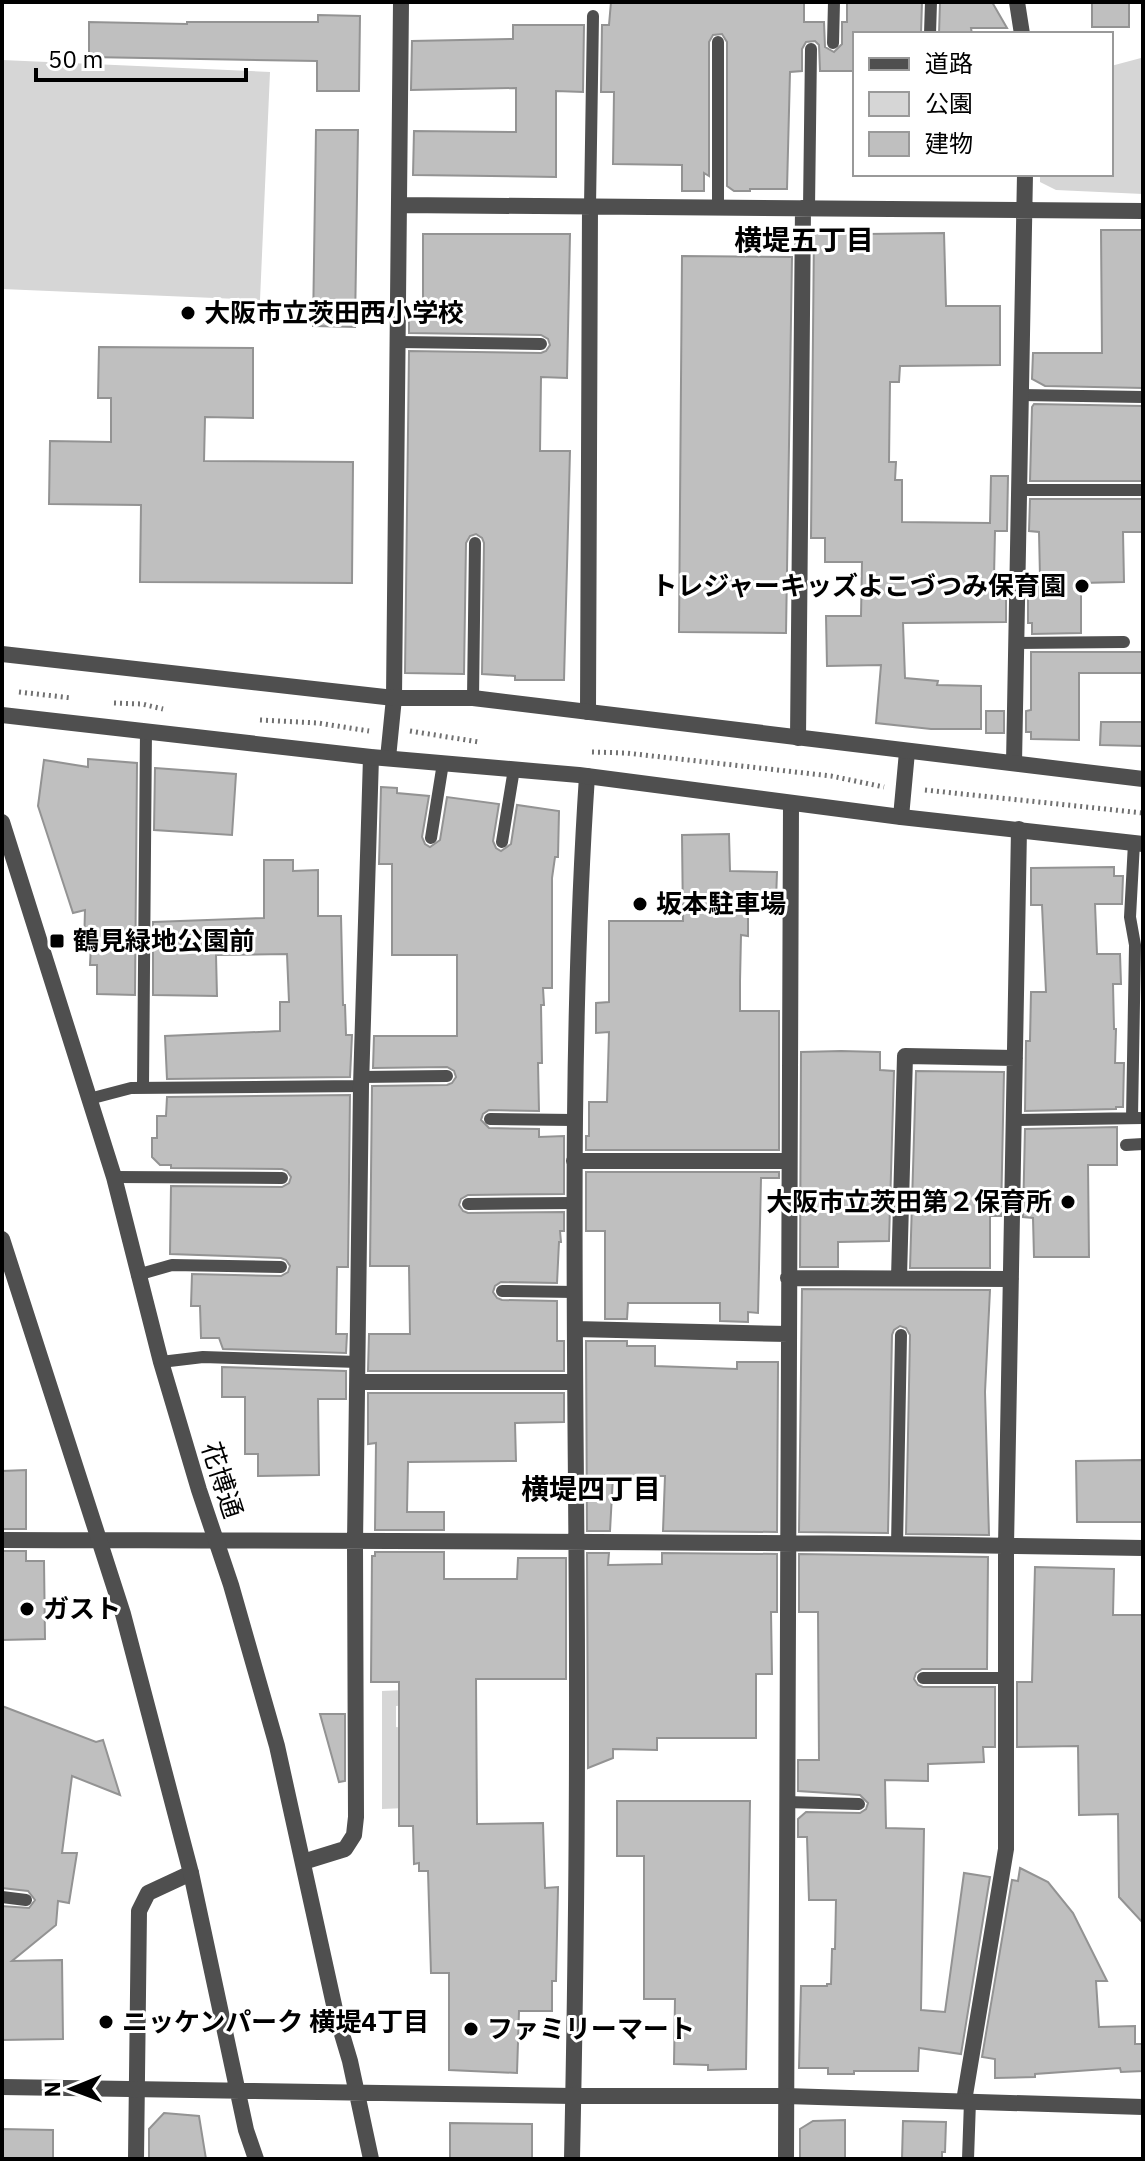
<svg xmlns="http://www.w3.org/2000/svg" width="1145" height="2161" font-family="'IBM Plex Sans','Noto Sans JP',sans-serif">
  <rect width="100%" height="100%" fill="#fff"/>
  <path fill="#d6d6d6" d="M1141,58L1143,194L1056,190L1040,182V174H1111V66Z
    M2,60L270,72L260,300L2,289Z
    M405,1690V1705L396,1706V1727L405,1728L406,1757H398V1778H406V1808L382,1809V1691Z"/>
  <path fill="#bfbfbf" stroke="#939393" stroke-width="2" d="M611,2H804V22H824L825,47L834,52L842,44V22H847V2H922L921,34H855V71H820L819,45L815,41L806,42L802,49V71L790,72L787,189H750V191H734L727,186V42L722,34L713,35L709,42V176L704,173V191H682V165L613,164L614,92H601L602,25H609Z
    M940,2H992L1007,28H971L972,34H939Z
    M1092,2H1129V27H1092Z
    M318,15L360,16L359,91H317V61L89,57V22L187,24V22H318Z
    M513,25H584L583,92L556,91V177L413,175L414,131L516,132V88L411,90L412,41L513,39Z
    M316,130H358L355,327L313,326Z
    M1101,230H1143V388L1045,386L1032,379L1033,353H1102Z
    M866,231V234L944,233L946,306H1000V365L900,366L899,382H890L889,462H896L895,480H902V522L990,523L991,476H1008L1007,531H995L994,577H1006V622L903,623L905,678L938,681L937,685L981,686V729H931L876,723L881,665L827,666L826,616H861L862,562H825V538H811L814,232Z
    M423,234H570L567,378L541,377L540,451H570L564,680H515V676L482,674L484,543L482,538L476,534L470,536L466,543L464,674L405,673L409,351L541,353L546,351L550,345L548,339L541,335L409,333V312H423Z
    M682,256L792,257L786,633L679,632Z
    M99,347L253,348V418L205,417L204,461L353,462L352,583L140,582L141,505L49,504L50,441L111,442V398H98Z
    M1034,404L1143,406V481H1030L1032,407Z
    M1030,499H1143V532H1123L1124,582L1081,583V633L1032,634V623H1028V577H1040L1039,532L1029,531Z
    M1031,652H1143V673H1079V740L1031,739V732H1026V711L1031,710Z
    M986,711H1004V733H986Z
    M1101,722H1143V746L1100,745Z
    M88,759L137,763L135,995L97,994V965H90L91,945H84L85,910L73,913L38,806L44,760L88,767Z
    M155,768L236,774L232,835L154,830Z
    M381,787L397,788V793L429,796L422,837L425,844L430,847L440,840L447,797L499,804L493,841L496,848L501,851L511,844L517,805L559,811L558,857H555L552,878V988H543L544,1005H541L542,1063H538L539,1111L489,1110L483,1114L481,1120L489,1128L539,1129V1137L564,1136V1194L468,1195L461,1199L459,1205L463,1211L468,1213L564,1212V1231H560L561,1242H559L557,1283L501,1282L495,1286L493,1292L497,1298L502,1300L557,1301V1341H564V1371H368L369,1334H410L409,1266H370L372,1086L447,1085L452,1083L456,1077L454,1071L447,1067L373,1068L374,1036H457V955H392V864H379Z
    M729,834L730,871L777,872L776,901L748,900V936L741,935L740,981V1011H779V1150H586V1136H589V1102H607L609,1032L596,1033V1003L609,1002V921H683L682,835Z
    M264,860H293V871L318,870V916H341L343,1005H345L346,1035H352L350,1077L167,1079L165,1036L280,1031V1002H289L287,954L216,955L217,996L153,995V922L264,918Z
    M1114,867V876H1123L1122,904H1095L1097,954H1120L1121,984H1113L1114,1029H1116L1115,1063H1124L1123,1107H1116V1109L1025,1111L1026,1041H1030L1031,992H1046L1042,905H1031V868Z
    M841,1051L880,1052V1070L894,1071L889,1241L838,1242V1267H800L801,1052Z
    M916,1071L1004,1072L1001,1216H990V1268H910Z
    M350,1095L348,1267H337L336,1334H347L346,1353L223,1349L219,1338H201L200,1306H191L192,1274L281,1276L288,1272L290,1266L286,1260L281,1258L170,1254L171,1186L282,1187L289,1183L291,1177L287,1171L282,1169L171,1168V1165H160L152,1157V1138H157V1116H166L167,1097Z
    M1117,1127V1165H1088L1089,1257H1034L1033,1218L1023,1217L1025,1129Z
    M586,1172H779V1178H761L758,1313L748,1312V1322L720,1321V1303H628L627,1319H605V1231H586Z
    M802,1289L990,1290L985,1392L989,1535L906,1534L910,1335L906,1328L900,1326L894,1330L892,1335L888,1533L799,1532Z
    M586,1341H627V1346H655V1366L737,1369V1362H778L777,1532L663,1531L665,1476H613L610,1531H587Z
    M222,1367L346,1371V1399H318L319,1475L258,1476V1454H245V1397H222Z
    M368,1393H564V1422L515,1423L516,1461L408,1462L407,1512H444V1530H375L376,1443L368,1444Z
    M1143,1460V1522H1077L1076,1461Z
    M26,1470V1529H2V1471Z
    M2,1551H26V1561H44L45,1639L2,1640Z
    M375,1552H444V1579H517L518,1558H566V1679H476L477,1824L543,1823L545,1888L558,1887L556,1981H552V2011H519L517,2073L449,2070V1973H431L428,1871H419V1863L414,1864L413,1826H399V1682H371L372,1556H375Z
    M587,1553H609L608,1565L662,1564V1553L777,1554V1612H771L772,1674H756V1738H657V1750L613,1749V1758L588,1768Z
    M799,1554L988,1557L987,1669H922L916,1673L914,1679L918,1685L923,1687H995V1747H983L984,1762L928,1764V1781L885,1780L886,1828L924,1829L921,2010L945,2012L964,1873L990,1877L961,2054L919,2048L918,2071H854V2074H828V2068H799L801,1986H827V1984H831L832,1949H835L836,1900H809L807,1837H798V1819L806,1812L860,1813L866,1809L868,1803L860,1795L798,1791V1760H819L818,1612H799Z
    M1035,1567L1114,1569L1113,1615H1143V1923L1119,1897L1118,1814L1079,1815L1078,1746L1017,1747V1682H1032Z
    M2,1706L96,1742L103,1740L120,1795L72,1776L62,1853H77L69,1903L58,1901L56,1925L12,1961L62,1960L63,2039L2,2040V1906L29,1908L35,1900L28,1891L2,1888Z
    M320,1714H345V1781L339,1782Z
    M617,1801H750L746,2069L708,2070V2065L674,2064L675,1999H644V1856H617Z
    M1020,1868L1048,1882L1073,1913L1107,1981H1096L1099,2027L1135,2026V2044H1143V2071L1121,2072L1120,2068L1035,2074V2077L995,2078V2059L982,2057L1012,1880L1018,1881Z
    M164,2113L199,2116L206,2159H149V2129Z
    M845,2120V2159H800V2129L813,2121Z
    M903,2121L946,2122L945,2152H942V2159H902Z
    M450,2123L532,2124V2159H450Z
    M2,2129L53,2130V2159H2Z"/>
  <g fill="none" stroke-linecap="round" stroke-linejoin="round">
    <path stroke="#717171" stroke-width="5" stroke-dasharray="2 4" stroke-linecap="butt" d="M19,692L72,698
      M114,703L142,704L163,709
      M260,720L318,723L369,731
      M410,731L479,742
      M592,752L626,753L831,776L884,787
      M925,790L1143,813"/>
    <path stroke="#4f4f4f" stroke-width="12" d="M930,34L931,2
      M833,43L834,2
      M590,206L593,16
      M718,207V42
      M809,208L811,49
      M398,342L541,344
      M1021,395L1143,397
      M1020,490H1143
      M1016,643L1124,642
      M473,698L475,543
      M431,838L443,763
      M502,842L514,769
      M361,1077L447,1076
      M143,1087L146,730
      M89,1099L131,1088L361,1086
      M1132,1118L1135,945L1130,917L1134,843
      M490,1119L574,1120
      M1013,1120L1143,1118
      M1126,1145L1143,1144
      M114,1177L282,1178
      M468,1204L574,1203
      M137,1275L172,1265L281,1267
      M502,1291L574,1292
      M161,1362L203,1357L358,1362
      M897,1545L901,1335
      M923,1678H1006
      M786,1802L859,1804
      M2,1897L26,1900
      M968,2159L970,2101"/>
    <path stroke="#4f4f4f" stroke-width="16" d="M1017,2L1022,34
      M400,205L1143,211
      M588,712L590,206
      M798,738L803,208
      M388,758L394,698L401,2
      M1014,763L1025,174
      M901,817L907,752
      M574,1161H789
      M788,1278L1011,1279
      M899,1278L905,1056L1015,1058
      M575,1329L788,1334
      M358,1382H575
      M2,1540C382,1541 763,1541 1143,1548
      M303,1862L345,1849L354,1835L356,1817L355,1543L361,1086L371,757
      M964,2101L1006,1849V1546L1019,829
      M136,2159L139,1911L148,1893L191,1873
      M572,2159C575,2015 577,1872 577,1728C578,1410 566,1093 587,776
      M786,2159L791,803"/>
    <path stroke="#4f4f4f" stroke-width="16" d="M2,654L394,698H473L1143,779
      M2,715L371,757L579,775L901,817L1143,844
      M2,822L114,1177L161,1362L199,1490L231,1585L277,1746L336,2014L350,2061L371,2159
      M2,1239L123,1614L191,1873L246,2130L256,2159
      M2,2087L573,2096H786L1143,2107"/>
  </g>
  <g fill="#000" stroke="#fff" stroke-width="3">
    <circle cx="188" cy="313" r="8"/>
    <circle cx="1082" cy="586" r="8"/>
    <circle cx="640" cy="904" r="8"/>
    <rect x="49" y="933" width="16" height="16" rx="4"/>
    <circle cx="1068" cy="1202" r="8"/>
    <circle cx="27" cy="1609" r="8"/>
    <circle cx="106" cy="2022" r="8"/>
    <circle cx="471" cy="2029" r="8"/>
  </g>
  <g text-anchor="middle" stroke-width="6" stroke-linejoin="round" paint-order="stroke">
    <g font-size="26" font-weight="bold" fill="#000" stroke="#fff" text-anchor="start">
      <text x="204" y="322">大阪市立茨田西小学校</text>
      <text x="1066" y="595" text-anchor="end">トレジャーキッズよこづつみ保育園</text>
      <text x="656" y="913">坂本駐車場</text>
      <text x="73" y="950">鶴見緑地公園前</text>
      <text x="1052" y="1211" text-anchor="end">大阪市立茨田第２保育所</text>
      <text x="43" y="1618">ガスト</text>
      <text x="122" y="2031">ニッケンパーク 横堤4丁目</text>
      <text x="487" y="2038">ファミリーマート</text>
    </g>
    <g font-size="26" fill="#000" stroke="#fff">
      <text transform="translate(222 1480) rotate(72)" y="9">花博通</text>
    </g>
    <g font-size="28" font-weight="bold" fill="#000" stroke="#fff">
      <text x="804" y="250">横堤五丁目</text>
      <text x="591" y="1499">横堤四丁目</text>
    </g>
  </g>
  <rect width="1145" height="2161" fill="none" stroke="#000000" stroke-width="8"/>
  <rect x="853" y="32" width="260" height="144" fill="#ffffff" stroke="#999999" stroke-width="2"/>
  <rect x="869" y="58" width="40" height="12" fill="#4f4f4f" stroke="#999999" stroke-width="2"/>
  <text x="925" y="72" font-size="24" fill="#000000">道路</text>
  <rect x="869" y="92" width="40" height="24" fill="#d6d6d6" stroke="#999999" stroke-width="2"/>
  <text x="925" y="112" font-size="24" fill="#000000">公園</text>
  <rect x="869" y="132" width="40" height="24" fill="#bfbfbf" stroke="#999999" stroke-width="2"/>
  <text x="925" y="152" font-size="24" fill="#000000">建物</text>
  <g transform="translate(72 2089) rotate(269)" stroke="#ffffff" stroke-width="6" paint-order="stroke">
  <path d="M0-6L14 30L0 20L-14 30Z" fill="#000000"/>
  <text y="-12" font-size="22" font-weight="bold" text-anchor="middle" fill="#000000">N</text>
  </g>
  <path d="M36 68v12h210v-12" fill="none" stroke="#000000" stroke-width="4"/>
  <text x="48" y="68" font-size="24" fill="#000000" stroke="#ffffff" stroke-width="6" paint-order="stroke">50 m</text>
</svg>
